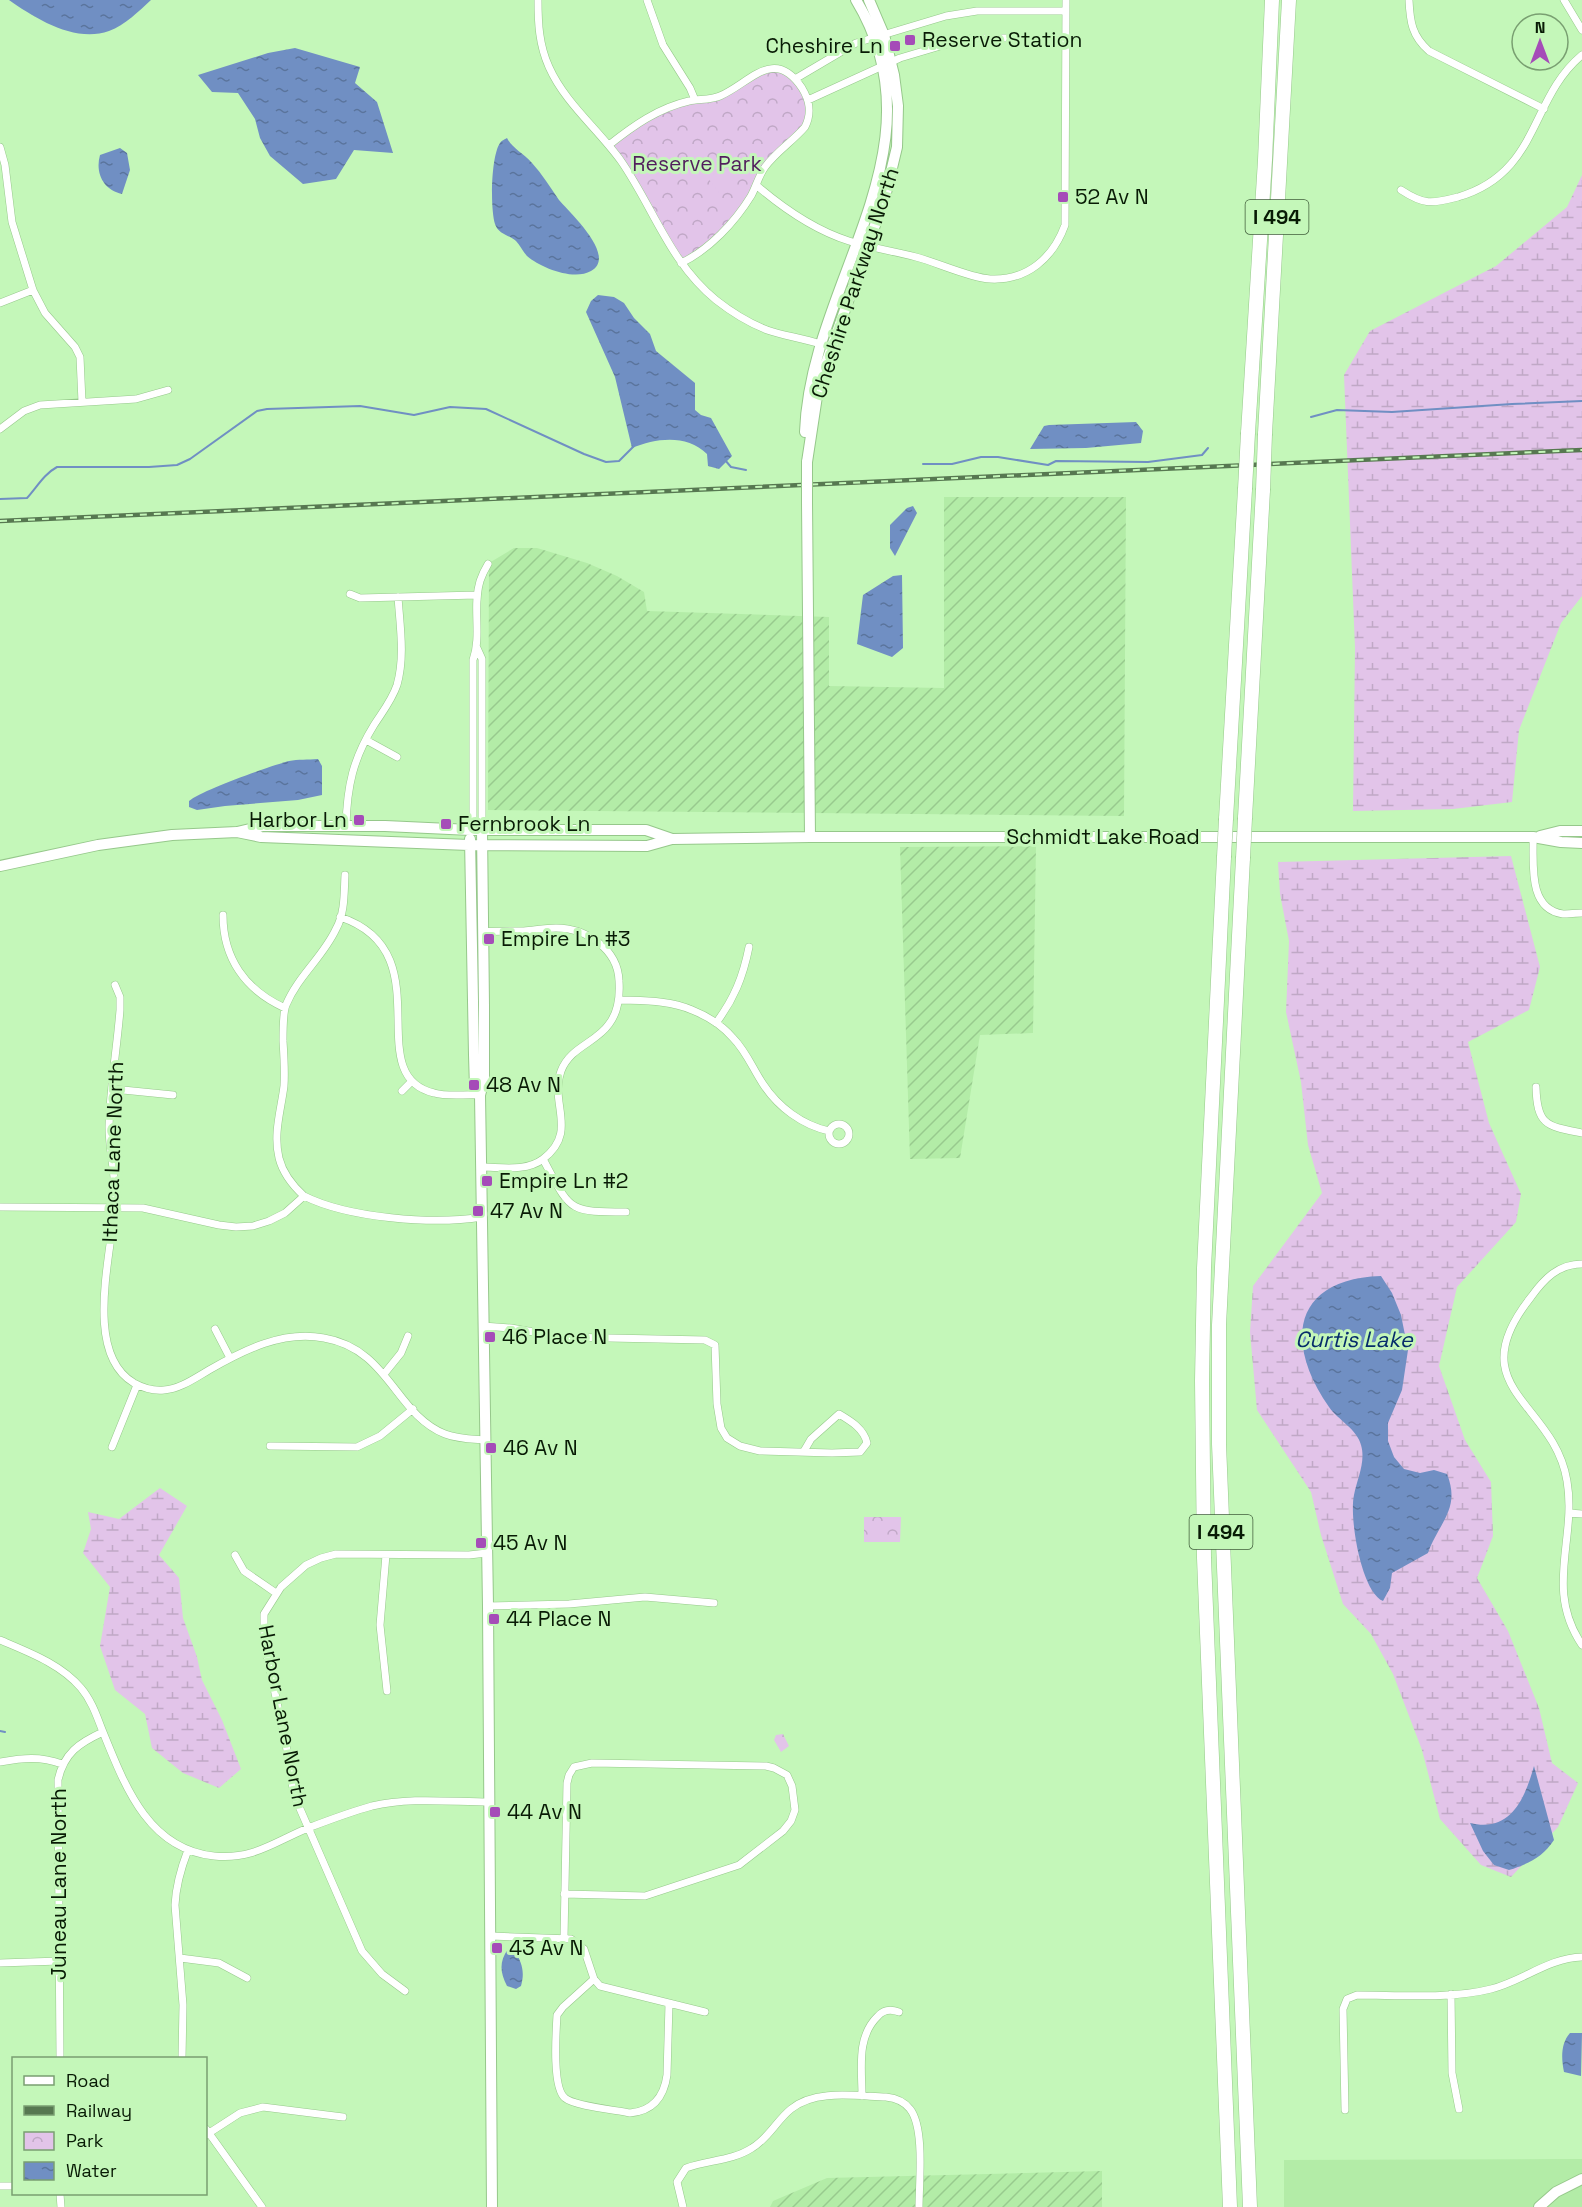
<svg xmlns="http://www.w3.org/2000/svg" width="1582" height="2207" font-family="'Space Grotesk',sans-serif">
  <defs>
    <pattern id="industrial-furrows" width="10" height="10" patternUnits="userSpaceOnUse" patternTransform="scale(1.5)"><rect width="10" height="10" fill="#b3eca7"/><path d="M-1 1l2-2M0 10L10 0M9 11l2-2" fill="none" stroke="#98ca8e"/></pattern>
    <pattern id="wetland-marsh" width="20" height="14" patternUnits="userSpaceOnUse" patternTransform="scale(1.5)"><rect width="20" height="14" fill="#e2c4e9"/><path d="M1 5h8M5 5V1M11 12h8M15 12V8" fill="none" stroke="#c0a8c6"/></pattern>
    <pattern id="park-crowns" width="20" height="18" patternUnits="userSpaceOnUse" patternTransform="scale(1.5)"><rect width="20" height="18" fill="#e2c4e9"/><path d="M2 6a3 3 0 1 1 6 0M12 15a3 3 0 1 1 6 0" fill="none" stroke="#c0a8c6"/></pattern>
    <pattern id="water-ripples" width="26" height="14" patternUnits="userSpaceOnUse" patternTransform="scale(1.5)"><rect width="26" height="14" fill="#708fc3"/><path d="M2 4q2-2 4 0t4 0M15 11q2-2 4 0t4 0" fill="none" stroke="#5a749c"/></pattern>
  </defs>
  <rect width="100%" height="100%" fill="#c4f7b9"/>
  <path fill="#b3eca7" d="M1582,2159V2207H1284V2160Z"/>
  <path fill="url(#industrial-furrows)" d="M944,497H1126L1124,816L488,810L489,563L514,548H537L587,563L617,576L644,592L647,611L829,617V686L944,688Z
    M1036,846L1033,1033L980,1035L960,1158L910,1159L900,847Z
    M1102,2171V2207H770L773,2201L827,2178Z"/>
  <path fill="url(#wetland-marsh)" d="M1582,175V596L1561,623L1519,730L1512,802L1453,809L1353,811L1355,648L1344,375L1370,331L1496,266L1567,207Z
    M1511,856L1540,967L1529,1010L1468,1042L1489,1123L1521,1194L1516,1222L1457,1287L1439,1366L1465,1440L1491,1482L1493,1536L1477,1578L1508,1631L1539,1708L1552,1763L1578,1783L1558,1827L1511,1877L1481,1865L1440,1819L1422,1750L1393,1674L1371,1634L1343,1604L1321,1535L1311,1492L1257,1410L1250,1332L1253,1286L1322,1193L1308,1145L1301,1082L1286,1012L1289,941L1280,894L1278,862Z
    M160,1488L187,1506L159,1555L179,1578L183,1618L197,1657L202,1680L222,1720L241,1769L219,1788L183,1773L152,1748L145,1714L115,1690L100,1646L110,1587L83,1553L91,1529L88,1512L119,1519Z"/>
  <path fill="url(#park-crowns)" d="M783,70L805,93L809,119L761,173L728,226L681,263L609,145L669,107L711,98L754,74Z
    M864,1517H901L900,1542H864Z
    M783,1734L789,1746L781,1752L774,1740L776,1735Z"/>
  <path fill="#e2c4e9" d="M722,168L734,183L720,194L708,178Z"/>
  <path fill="url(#water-ripples)" d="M9,0H151C139,11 125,25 109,31C75,43 36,19 9,0Z
    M295,48L360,67L355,83L377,102L393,153L354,150L336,179L303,184L270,156L260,138L255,119L238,93L212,92L198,75L268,53Z
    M507,138C512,148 523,153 532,163C542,174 550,187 559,200C568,211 618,256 591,271C574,281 541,268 527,256C523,252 520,245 516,241C509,235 498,234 495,224C490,208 491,156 500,143C501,141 505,139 507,138Z
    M120,148L127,153L130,170L122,194C103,190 95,173 100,155Z
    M598,295L614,297L624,303L634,318L650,334L656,351L695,383V410L701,415L711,418L732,456L719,469L708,466L707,454C687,434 656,438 632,448L615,377L586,312L591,301Z
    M1136,422L1143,431L1141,443L1086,448L1030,449L1044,426L1049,425Z
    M913,506L917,513L895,556L890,548V525L907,508Z
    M902,575L903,648L892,657L857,644L863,595L893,576Z
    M318,759L322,766V795L298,800L225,806L197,810L189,807V801C202,790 270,766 289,761C298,759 308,760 318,759Z
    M1381,1276L1392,1293L1401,1315L1408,1350L1402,1390L1388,1423V1441L1394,1457L1404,1469L1420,1473L1434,1470L1447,1474C1461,1509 1439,1522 1428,1553L1392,1573L1390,1588L1383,1601C1361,1592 1349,1517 1354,1495C1357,1479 1366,1462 1361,1445C1357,1429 1338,1420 1329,1407C1284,1343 1292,1279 1381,1276Z
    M1534,1766L1554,1840C1543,1857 1528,1864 1509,1870L1494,1865L1483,1851L1470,1823C1511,1833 1525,1798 1534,1766Z
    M508,1949L515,1951C522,1963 525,1972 521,1986L516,1989L507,1986C500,1972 499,1962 508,1949Z
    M1570,2033H1582L1581,2076L1564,2072C1561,2058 1561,2043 1570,2033Z"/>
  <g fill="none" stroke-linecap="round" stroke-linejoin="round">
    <path stroke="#708fc3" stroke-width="2" d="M1311,417L1337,410L1392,412L1512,404L1582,401
      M725,460L731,467L746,470
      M923,464H952L981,457H998L1048,465L1056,461L1148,462L1202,455L1208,448
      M0,499L27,498C37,487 44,474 57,467H149L177,465L190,459L257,411L267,409L360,406L414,415L450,407L486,409L584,454L606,462L619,461L634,446
      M0,1731L5,1732"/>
    <defs>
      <path id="street" d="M538,0C538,23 539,45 549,67C565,103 598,129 621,161C653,207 670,263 716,300C730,311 749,323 767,330C784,336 803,338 820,344
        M647,0L663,45L690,88L695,100
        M1409,0C1410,22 1412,36 1429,51L1544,109
        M1564,0L1582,30
        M795,79L856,43L946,16L977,11H1066
        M808,100L900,58L954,42L973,38H1066
        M609,145C633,126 658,108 689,101C699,99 711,100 720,96C750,83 774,46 802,88C810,101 812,113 805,127C793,141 776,152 765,167C759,175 756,187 751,196C735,222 709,250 681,263
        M0,147L5,165L12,222L33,290L45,313L75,347L80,357L82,402
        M756,185C784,209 814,230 849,241C871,248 894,251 916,257C936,262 970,278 990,279C1027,281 1053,258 1065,225L1066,0
        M1401,190C1424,205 1431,204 1458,197C1540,173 1529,99 1582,55
        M0,303L33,290
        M0,429L24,411L40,405L136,399L168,390
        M350,594L360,598L477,595
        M477,648L482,659V830
        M366,740L397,757
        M346,826C347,786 353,759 374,725C383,711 392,700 397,685C405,657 400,626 398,597
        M471,830L473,819V660C482,635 472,607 480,581C482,575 485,569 488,564
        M1533,837C1534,862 1527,909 1563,914C1569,914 1576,913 1582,913
        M223,915C223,958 245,990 285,1008
        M340,917C445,952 358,1075 434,1093C448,1097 465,1094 480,1095
        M115,985L120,997V1010C117,1048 110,1088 109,1127C109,1151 116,1175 115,1199C114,1247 81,1352 134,1383C143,1388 153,1391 164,1390C180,1389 195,1378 209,1370C244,1350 283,1330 324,1338C389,1349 395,1414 445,1434C458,1439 472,1439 485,1440
        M619,1000C643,1001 669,1000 692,1010C707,1016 722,1025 733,1038C746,1051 753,1069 763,1084C778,1107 802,1125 829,1131
        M716,1023C734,999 743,977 749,947
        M1536,1087C1537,1126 1547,1126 1582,1133
        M113,1089L173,1095
        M402,1091L412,1081
        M829 1134a10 10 0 1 1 20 0a10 10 0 1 1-20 0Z
        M543,1159C571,1211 567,1212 626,1212
        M481,1167C501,1167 526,1172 543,1159C579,1132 549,1103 561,1071C570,1047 596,1043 609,1024C619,1011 620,996 619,981C618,949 586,928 556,928C546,928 535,930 524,931C511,931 497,931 483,932
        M304,1196C293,1186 283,1174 279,1158C273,1134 281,1110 284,1086C285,1071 284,1056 283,1041C283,1032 283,1012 286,1005C298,976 323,957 336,929C345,913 344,893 345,875
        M0,1207L143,1208L219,1225L236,1227L253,1226L269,1221L285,1213L304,1196C348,1218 433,1225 482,1217
        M1582,1264C1558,1264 1544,1279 1531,1297C1458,1389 1554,1401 1567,1481C1577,1539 1544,1589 1582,1645
        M483,1326L511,1328L562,1337L705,1340L715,1345L717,1404L721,1428L727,1438L740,1446L760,1451L832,1453L860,1452L867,1443C864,1429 851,1421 839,1414L811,1439L804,1451
        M215,1329L230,1358
        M384,1374L401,1353L408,1336
        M270,1446L357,1447L380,1436L413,1409
        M112,1447L137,1385
        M1569,1513L1582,1514
        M235,1555L244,1571L276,1593
        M386,1555L380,1625L387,1691
        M488,1606L569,1604L645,1597L714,1603
        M0,1640C28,1652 61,1664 81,1688C92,1701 97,1717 103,1732C125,1786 148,1849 214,1856C253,1860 274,1842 308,1828C329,1820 350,1812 372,1806C410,1797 451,1802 490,1802
        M0,1762C23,1758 40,1756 62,1764
        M491,1936L571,1939L584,1949L594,1979L600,1986L705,2012
        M564,1938L567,1783L569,1775L574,1767L592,1763L766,1766L774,1768L787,1775L792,1786L795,1810L791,1821L783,1831L739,1865L645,1896L564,1894
        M180,1958L219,1963L247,1978
        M0,1963L60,1961
        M594,1979L563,2007L557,2015C556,2032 552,2088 565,2098C574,2106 616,2110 630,2113C653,2111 664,2097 667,2075L669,2004
        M405,1991L382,1974L362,1951L294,1795L286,1744L264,1642V1614L281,1587L306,1565L321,1558L336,1554L469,1555L487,1553
        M1451,1994L1452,2073L1459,2109
        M60,2058L58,1780C64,1753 79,1743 103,1732
        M182,2058L183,2005L175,1905C176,1885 181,1868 188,1850
        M862,2096C862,2069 856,2037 878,2016C884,2009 891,2009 899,2012
        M1345,2110L1343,2009L1347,1999L1357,1995C1399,1995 1452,1999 1491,1989C1523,1981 1548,1958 1582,1957
        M206,2129L262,2207
        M206,2135L240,2113L263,2107L343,2117
        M0,2186H14
        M60,2194L61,2207
        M683,2207L677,2182L686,2168C708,2160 732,2161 752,2148C769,2138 776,2121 791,2109C815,2089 856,2096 886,2097C895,2098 904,2101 910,2109C925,2128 919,2183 919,2207"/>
      <path id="secondary" d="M805,432C810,282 947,150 856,0
        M807,462L819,383L885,197L897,147L898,106L894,75L884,35L869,0
        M807,502L810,837
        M482,830L484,1006V1080L480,1095L488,1606L492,2207
        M237,832L261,837L469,845L647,846L672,839L810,837H1533L1561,842L1582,843
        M1540,836L1560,831H1582
        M470,839L474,1055L475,1088L480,1095
        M0,866L98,845L172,835L237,832L263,826H385L471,830H646L672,839
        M1539,2207L1556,2192L1582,2179"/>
      <path id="highway" d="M1248,433L1265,160L1272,0
        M1265,434L1289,0
        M1245,818L1263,490
        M1226,819L1245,489
        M1224,857L1204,1268L1202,1381L1204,1558L1230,2207
        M1243,858L1219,1325V1444L1250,2207"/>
    </defs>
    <use href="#street" stroke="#96c88b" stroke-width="8"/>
    <use href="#secondary" stroke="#96c88b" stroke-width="12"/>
    <use href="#highway" stroke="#96c88b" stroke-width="15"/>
    <use href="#street" stroke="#fff" stroke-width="7"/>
    <use href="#secondary" stroke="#fff" stroke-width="10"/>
    <use href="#highway" stroke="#fff" stroke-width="14"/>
    <defs>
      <path id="rail" d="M0,521L1582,450"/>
    </defs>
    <use href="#rail" stroke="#577851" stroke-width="4.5"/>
    <use href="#rail" stroke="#c4f7b9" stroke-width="2" stroke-dasharray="7" stroke-linecap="butt"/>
    <defs>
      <path id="secondary-bridge" d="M807,502V462"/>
      <path id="highway-bridge" d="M1245,489L1248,433
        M1263,490L1265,434
        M1224,857L1226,819
        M1243,858L1245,818"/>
    </defs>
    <use href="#secondary-bridge" stroke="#96c88b" stroke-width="12" stroke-linecap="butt"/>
    <use href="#highway-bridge" stroke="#96c88b" stroke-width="15" stroke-linecap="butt"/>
    <use href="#secondary-bridge" stroke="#fff" stroke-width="10"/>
    <use href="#highway-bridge" stroke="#fff" stroke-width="14"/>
  </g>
  <g fill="#a54cb8" stroke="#c4f7b9" stroke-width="2">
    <rect x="904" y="34" width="12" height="12" rx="3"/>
    <rect x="889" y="40" width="12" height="12" rx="3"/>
    <rect x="1057" y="191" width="12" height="12" rx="3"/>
    <rect x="353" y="814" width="12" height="12" rx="3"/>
    <rect x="440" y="818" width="12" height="12" rx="3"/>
    <rect x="483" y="933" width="12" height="12" rx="3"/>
    <rect x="468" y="1079" width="12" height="12" rx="3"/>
    <rect x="481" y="1175" width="12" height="12" rx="3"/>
    <rect x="472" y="1205" width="12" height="12" rx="3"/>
    <rect x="484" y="1331" width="12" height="12" rx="3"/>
    <rect x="485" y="1442" width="12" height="12" rx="3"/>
    <rect x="475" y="1537" width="12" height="12" rx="3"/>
    <rect x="488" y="1613" width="12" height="12" rx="3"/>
    <rect x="489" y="1806" width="12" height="12" rx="3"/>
    <rect x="491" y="1942" width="12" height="12" rx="3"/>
  </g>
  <g text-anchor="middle" stroke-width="6" stroke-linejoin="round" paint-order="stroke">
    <g fill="#c4f7b9" stroke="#405d3b" stroke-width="1.5">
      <rect x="1245.5" y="200" width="63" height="34" rx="4.5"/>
      <rect x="1189.5" y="1515" width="63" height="34" rx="4.5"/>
    </g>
    <g font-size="20" font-weight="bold" fill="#081b05">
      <text x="1277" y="224">I 494</text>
      <text x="1221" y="1539">I 494</text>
    </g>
    <g font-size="21" fill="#081b05" stroke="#c4f7b9" text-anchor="start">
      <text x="922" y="47">Reserve Station</text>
      <text x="883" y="53" text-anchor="end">Cheshire Ln</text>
      <text x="1075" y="204">52 Av N</text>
      <text x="347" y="827" text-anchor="end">Harbor Ln</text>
      <text x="458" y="831">Fernbrook Ln</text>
      <text x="501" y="946">Empire Ln #3</text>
      <text x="486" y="1092">48 Av N</text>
      <text x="499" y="1188">Empire Ln #2</text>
      <text x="490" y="1218">47 Av N</text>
      <text x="502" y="1344">46 Place N</text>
      <text x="503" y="1455">46 Av N</text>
      <text x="493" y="1550">45 Av N</text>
      <text x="506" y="1626">44 Place N</text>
      <text x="507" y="1819">44 Av N</text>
      <text x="509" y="1955">43 Av N</text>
    </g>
    <g font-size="21" fill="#511e5c" stroke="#c4f7b9">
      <text x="697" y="171">Reserve Park</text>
    </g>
    <g font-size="21" fill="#081b05" stroke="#c4f7b9">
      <text transform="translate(855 283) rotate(-72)" y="7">Cheshire Parkway North</text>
      <text x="1103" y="844">Schmidt Lake Road</text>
      <text transform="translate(113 1152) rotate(-88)" y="7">Ithaca Lane North</text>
      <text transform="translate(283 1716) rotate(79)" y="7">Harbor Lane North</text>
      <text transform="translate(59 1884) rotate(-90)" y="7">Juneau Lane North</text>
    </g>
    <g font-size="22" font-style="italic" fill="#062c6a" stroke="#c4f7b9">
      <text x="1354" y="1347">Curtis Lake</text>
    </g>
  </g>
  <rect x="12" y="2057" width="195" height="138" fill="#c4f7b9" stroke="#799f71" stroke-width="1.5"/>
  <rect x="24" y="2076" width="30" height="9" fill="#ffffff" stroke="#799f71" stroke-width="1.5"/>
  <text x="66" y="2087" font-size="18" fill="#081b05">Road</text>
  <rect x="24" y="2106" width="30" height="9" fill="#577851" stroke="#799f71" stroke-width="1.5"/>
  <text x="66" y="2117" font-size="18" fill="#081b05">Railway</text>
  <rect x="24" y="2132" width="30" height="18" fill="url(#park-crowns)" stroke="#799f71" stroke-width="1.5"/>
  <text x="66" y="2147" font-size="18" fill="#081b05">Park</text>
  <rect x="24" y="2162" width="30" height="18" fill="url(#water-ripples)" stroke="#799f71" stroke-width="1.5"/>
  <text x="66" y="2177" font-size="18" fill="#081b05">Water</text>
  <g transform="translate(1540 42)"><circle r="28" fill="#c4f7b9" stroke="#799f71" stroke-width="1.5"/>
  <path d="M0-4.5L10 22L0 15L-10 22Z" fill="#a54cb8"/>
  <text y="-9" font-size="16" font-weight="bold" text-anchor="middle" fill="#081b05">N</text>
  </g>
</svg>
